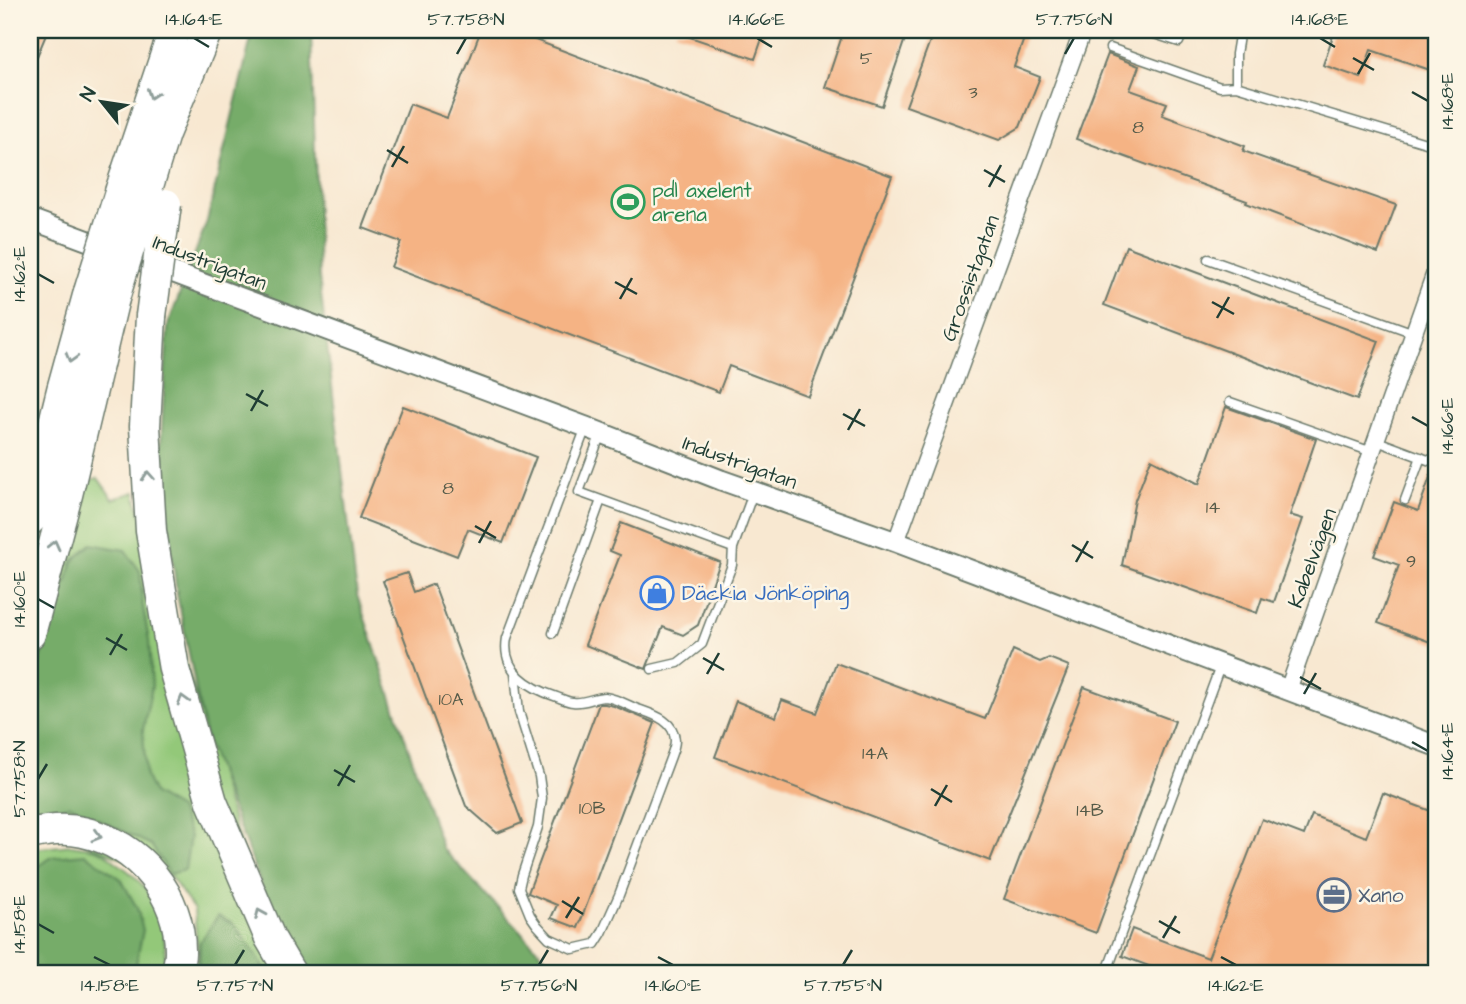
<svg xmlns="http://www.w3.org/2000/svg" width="1466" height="1004" font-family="'Architects Daughter',sans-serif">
  <rect width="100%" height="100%" fill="#fcf5e5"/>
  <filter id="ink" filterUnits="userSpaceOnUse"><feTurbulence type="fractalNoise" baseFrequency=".0143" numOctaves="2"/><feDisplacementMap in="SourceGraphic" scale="14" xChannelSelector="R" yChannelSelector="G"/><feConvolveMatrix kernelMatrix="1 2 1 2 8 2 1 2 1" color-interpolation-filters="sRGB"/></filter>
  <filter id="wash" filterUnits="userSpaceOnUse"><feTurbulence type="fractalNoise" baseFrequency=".00686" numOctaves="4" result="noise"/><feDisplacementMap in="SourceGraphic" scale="28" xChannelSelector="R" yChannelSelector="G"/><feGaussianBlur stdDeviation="1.57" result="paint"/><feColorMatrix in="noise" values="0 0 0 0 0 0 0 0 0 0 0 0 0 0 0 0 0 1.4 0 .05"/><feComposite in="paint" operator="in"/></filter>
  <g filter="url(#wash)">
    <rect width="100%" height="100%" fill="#f8e8d1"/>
    <path fill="#93c879" stroke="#598256" stroke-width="2" d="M98,478L113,499L135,492L138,505L279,974H194L198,955L194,910L171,877L30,822V687L36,671L84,493L89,480Z
      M72,845C80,847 90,847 98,850C105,852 111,858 116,862C159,891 168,924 165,974H30V849Z"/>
    <path fill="#76ac69" stroke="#4a744e" stroke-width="2" d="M253,30H311L319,277L357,595L442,848L561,974H303L263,890L206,739L177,594L160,460L168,325L207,221Z
      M91,544L125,550L140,571L143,607L149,641L152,686L143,730L146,777L154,794L179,809L190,836L185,870L170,874L151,845L70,805L30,815V693L73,561Z
      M86,854L121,879L137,908L143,930L134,974H30V872L52,857Z
      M218,916L234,924L269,974H199L200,942Z"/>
    <g id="blocks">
      <path fill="#f5b384" d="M30,30H48L30,73Z
        M481,30H509L892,176L808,396L729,366L719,392L391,267L401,242L363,228L410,104L447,118Z
        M676,30H765L755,59L675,32Z
        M844,30H908L882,106L825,87Z
        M934,30H1027L1014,67L1040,77L1020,127L999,140L906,106Z
        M1335,30H1436V72L1371,50L1361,78L1323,65Z
        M1108,54L1139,66L1130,90L1167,103L1162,115L1245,146L1243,151L1396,205L1378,253L1246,203L1247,201L1076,139Z
        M1126,246L1379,341L1357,400L1104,305Z
        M403,406L536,457L503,543L468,529L457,556L359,518Z
        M1226,407L1316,439L1290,515L1303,519L1274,602L1262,598L1257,613L1122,565L1135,500L1151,459L1199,484Z
        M1433,469H1436V644L1378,623L1399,565L1374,556L1394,502L1418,511Z
        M621,523L720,562L698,625L683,635L663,627L646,669L585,645L620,555L610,551Z
        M407,573L414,592L434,584L522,823L497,833L466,806L383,581Z
        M1013,650L1040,662L1049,658L1069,666L990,861L715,757L736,701L776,717L782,700L817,713L836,663L985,719Z
        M1084,687L1175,721L1096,933L1004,899Z
        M599,704H605L614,706L655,723L578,928L551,918L557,905L528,893Z
        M1383,793L1436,813V974H1170L1122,956L1132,929L1208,958L1262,819L1304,835L1312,815L1366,837Z"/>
    </g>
  </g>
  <g filter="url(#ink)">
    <use href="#blocks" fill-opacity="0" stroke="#6b796b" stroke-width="2"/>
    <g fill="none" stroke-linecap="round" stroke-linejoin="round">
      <defs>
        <path id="service" d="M1142,30L1179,42L1183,30
          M1240,30L1236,54V86L1436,146
          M1110,48L1220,87L1236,86
          M1208,259L1414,333
          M1230,402L1372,452
          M601,433L579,492L733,548L753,493
          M1377,441L1436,463
          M1405,500L1421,457
          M553,633L601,500
          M652,669L678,663L702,644L732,565L733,548
          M515,673L519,712L539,776L542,798L538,827L522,875L519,888L530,915L537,925L549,938L573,949L595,944L602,933L619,895L671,756C673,751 675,744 675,740C674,719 651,714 635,708C626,704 615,698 605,697C594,697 584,704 573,702C568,702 562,699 557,697C529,688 501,671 507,638L586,427
          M1106,974L1221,664"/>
        <path id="minor" d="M896,542L1083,30
          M1288,690L1436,270"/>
        <path id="tertiary" d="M30,219L586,427L721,480L896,542L1436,746"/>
        <path id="motorway" d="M121,189L174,30
          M144,199L164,134L207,30
          M151,316L145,426L151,531L174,669L212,802L270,938L291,974
          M30,520L62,390L89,292
          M30,634L67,495L113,302
          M30,834C47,830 66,828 83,832C139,844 181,896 180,953C180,960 178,967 176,974"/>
      </defs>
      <use href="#service" stroke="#6b796b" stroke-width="11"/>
      <use href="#minor" stroke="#6b796b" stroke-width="19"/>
      <use href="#tertiary" stroke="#6b796b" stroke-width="23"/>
      <use href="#motorway" stroke="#6b796b" stroke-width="33"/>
      <use href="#service" stroke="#fff" stroke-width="8"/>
      <use href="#minor" stroke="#fff" stroke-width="16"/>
      <use href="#tertiary" stroke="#fff" stroke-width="19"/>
      <use href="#motorway" stroke="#fff" stroke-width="30"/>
      <defs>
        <path id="motorway-bridge" d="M89,292L121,189
          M113,302L144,199
          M151,316L166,204"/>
      </defs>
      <use href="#motorway-bridge" stroke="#6b796b" stroke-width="33" stroke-linecap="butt"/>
      <use href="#motorway-bridge" stroke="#fff" stroke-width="30"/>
    </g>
    <defs><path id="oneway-chevron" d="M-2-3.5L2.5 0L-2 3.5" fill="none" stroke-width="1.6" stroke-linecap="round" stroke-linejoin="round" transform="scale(1.75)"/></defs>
    <g stroke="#8f9e9a">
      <use href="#oneway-chevron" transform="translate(152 94) rotate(109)"/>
      <use href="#oneway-chevron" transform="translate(71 358) rotate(106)"/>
      <use href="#oneway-chevron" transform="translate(148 476) rotate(-94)"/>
      <use href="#oneway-chevron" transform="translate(54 545) rotate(-76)"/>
      <use href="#oneway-chevron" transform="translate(183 700) rotate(-106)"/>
      <use href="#oneway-chevron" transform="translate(97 836) rotate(17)"/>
      <use href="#oneway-chevron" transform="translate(260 914) rotate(-113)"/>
    </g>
  </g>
  <path fill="none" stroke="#1f3d34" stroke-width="2.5" d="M194,38L209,47M757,38L772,47M1320,38L1335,47M457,54L466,38M1065,54L1074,38M1353,58L1374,70M1358,74L1370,53M1412,92L1428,101M387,150L408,163M392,167L404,146M984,170L1005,182M989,187L1001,165M38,274L54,283M615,282L637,294M620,299L632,278M1212,302L1234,314M1217,318L1229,297M246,394L268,406M251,411L263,390M843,414L865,426M1412,417L1428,426M848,430L860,409M475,526L496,538M479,543L491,521M1072,545L1093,558M1076,562L1088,541M38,599L54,608M106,638L127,650M110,655L122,634M703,658L724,670M707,674L719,653M1300,677L1321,689M1304,694L1316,673M1412,742L1428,751M334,770L355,782M38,779L47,764M338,786L350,765M931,789L952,802M935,806L947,785M562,901L583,914M566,918L579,897M1159,921L1180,933M38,924L54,933M1163,938L1176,916M94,957L110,965M658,957L673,965M1221,957L1236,965M235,965L244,950M539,965L548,950M843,965L852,950"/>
  <defs>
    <symbol id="stadium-ring" viewBox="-11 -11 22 22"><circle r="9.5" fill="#fcf5e5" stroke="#2e9e5b" stroke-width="1.5"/><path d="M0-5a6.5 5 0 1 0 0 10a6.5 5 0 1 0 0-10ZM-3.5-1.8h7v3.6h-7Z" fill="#2e9e5b"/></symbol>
    <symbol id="shop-ring" viewBox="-11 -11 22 22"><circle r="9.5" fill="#fcf5e5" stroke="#3f7fe0" stroke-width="1.5"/><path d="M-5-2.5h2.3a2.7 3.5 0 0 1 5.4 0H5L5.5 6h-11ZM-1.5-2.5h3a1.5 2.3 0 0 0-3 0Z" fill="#3f7fe0"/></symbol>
    <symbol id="office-ring" viewBox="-11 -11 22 22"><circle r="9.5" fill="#fcf5e5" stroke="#5c6f8a" stroke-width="1.5"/><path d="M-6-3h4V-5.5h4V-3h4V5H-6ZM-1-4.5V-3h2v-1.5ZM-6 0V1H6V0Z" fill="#5c6f8a"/></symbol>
  </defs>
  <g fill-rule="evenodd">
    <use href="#stadium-ring" x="609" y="183" width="38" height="38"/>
    <use href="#shop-ring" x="638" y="574" width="38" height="38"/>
    <use href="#office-ring" x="1315" y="876" width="38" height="38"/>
  </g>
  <g text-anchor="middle" stroke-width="5" stroke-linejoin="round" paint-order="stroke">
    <g font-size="18" fill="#545a48">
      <text x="866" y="64">5</text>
      <text x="973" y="98">3</text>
      <text x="1138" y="133">8</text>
      <text x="448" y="494">8</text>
      <text x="1213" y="513">14</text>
      <text x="1411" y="567">9</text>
      <text x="451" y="705">10A</text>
      <text x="875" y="759">14A</text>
      <text x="592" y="814">10B</text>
      <text x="1090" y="816">14B</text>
    </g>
    <g font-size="21" fill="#27864d" stroke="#fcf5e5" text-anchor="start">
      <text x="652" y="197">pdl axelent<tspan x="652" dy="24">arena</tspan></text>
    </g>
    <g font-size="21" fill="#1f3d34" stroke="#fcf5e5">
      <text transform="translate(210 262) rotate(21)" y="7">Industrigatan</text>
      <text transform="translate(970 278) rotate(-70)" y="7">Grossistgatan</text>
      <text transform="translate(740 462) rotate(20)" y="7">Industrigatan</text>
      <text transform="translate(1312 558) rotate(-70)" y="7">Kabelvägen</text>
    </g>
    <g font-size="21" fill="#366cbe" stroke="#fcf5e5" text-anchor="start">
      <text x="682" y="600">Däckia Jönköping</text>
    </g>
    <g font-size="21" fill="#4e5e75" stroke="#fcf5e5" text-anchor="start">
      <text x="1358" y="902">Xano</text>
    </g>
  </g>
  <rect width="1466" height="1004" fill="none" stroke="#fcf5e5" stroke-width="77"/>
  <g transform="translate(102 102) rotate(300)" stroke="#fcf5e5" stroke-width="5" paint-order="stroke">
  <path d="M0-5L12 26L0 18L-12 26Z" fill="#1f3d34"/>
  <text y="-10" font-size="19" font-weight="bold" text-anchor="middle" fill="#1f3d34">N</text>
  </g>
  <rect x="38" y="38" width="1390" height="927" fill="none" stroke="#1f3d34" stroke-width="2.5"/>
  <g font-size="18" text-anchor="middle" fill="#1f3d34">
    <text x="194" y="25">14.164°E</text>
    <text x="466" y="25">57.758°N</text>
    <text x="757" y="25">14.166°E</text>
    <text x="1074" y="25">57.756°N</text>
    <text x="1320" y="25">14.168°E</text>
    <text transform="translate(1447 101) rotate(-90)" y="6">14.168°E</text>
    <text transform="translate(19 274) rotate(-90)" y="6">14.162°E</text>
    <text transform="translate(1447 426) rotate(-90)" y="6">14.166°E</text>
    <text transform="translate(19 599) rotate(-90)" y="6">14.160°E</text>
    <text transform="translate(1447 751) rotate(-90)" y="6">14.164°E</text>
    <text transform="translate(19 779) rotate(-90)" y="6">57.758°N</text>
    <text transform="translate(19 924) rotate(-90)" y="6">14.158°E</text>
    <text x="110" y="991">14.158°E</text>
    <text x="235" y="991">57.757°N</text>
    <text x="539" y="991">57.756°N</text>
    <text x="673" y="991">14.160°E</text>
    <text x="843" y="991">57.755°N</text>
    <text x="1236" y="991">14.162°E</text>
  </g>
</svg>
